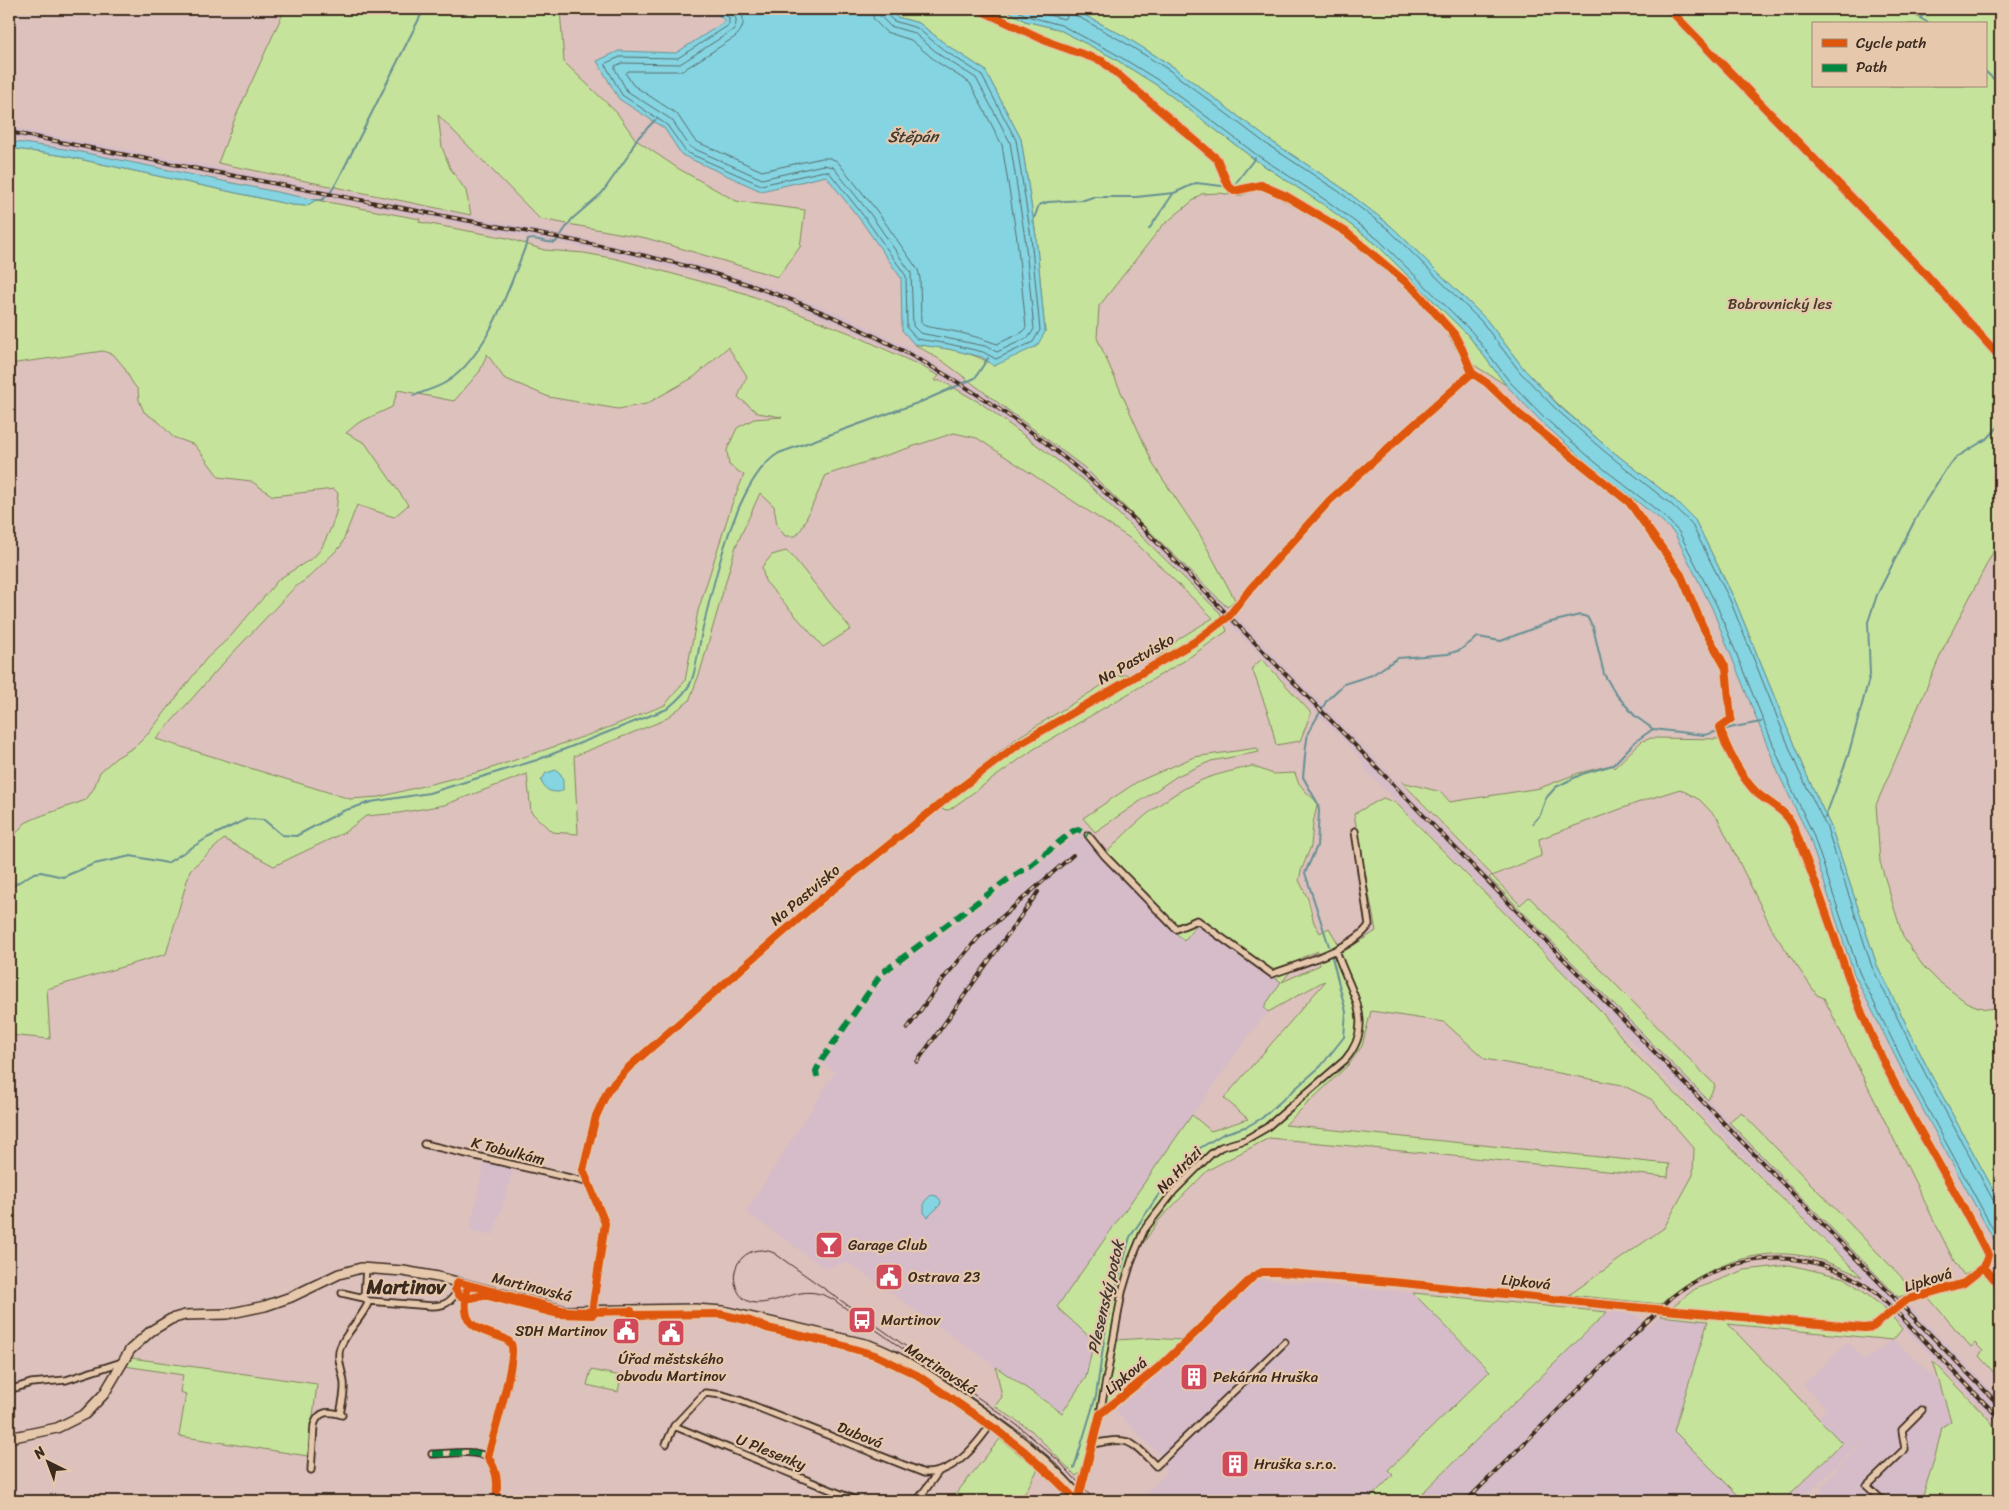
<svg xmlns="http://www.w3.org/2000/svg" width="2009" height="1510" font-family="Sriracha,sans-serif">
  <rect width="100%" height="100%" fill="#dcc1bd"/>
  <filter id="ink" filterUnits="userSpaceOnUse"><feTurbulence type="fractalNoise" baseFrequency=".02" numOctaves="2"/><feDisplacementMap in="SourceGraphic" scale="10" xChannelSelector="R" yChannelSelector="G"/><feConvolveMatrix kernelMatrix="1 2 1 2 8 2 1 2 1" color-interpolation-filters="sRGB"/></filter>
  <g filter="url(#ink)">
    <path fill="#d5bcc8" d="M9,127L586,239L697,264L770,287L845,316L916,352L980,390L1071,456L1145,523L2000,1399V1426L1881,1304L1841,1256L1366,770L1360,757L1138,530L1065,464L974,398L911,360L841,325L767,296L694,273L584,248L9,137Z
      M1080,834L1184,940L1197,923L1281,982L1264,1007L1268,1012L1249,1035L1057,1307L1094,1341L1086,1377L1061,1413L848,1262L825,1268L746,1212L835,1072L823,1064L887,975Z
      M485,1160L514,1167L493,1235L470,1230Z
      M1258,1279L1413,1293L1490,1371L1388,1469L1393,1475L1367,1501H1138L1167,1473L1160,1456L1115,1410L1153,1379Z
      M1607,1312L1635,1314L1648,1328L1660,1316L1708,1321L1674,1431L1744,1501H1414Z
      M1893,1340L1923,1366L1941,1387L1951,1421L1935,1457L1921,1501H1819L1822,1488L1837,1469L1861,1445L1860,1443L1800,1501H1783L1841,1443L1818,1418L1827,1408L1803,1385L1848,1343L1865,1360Z"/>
    <path fill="#c6e39b" stroke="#80865c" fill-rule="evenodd" d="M285,9H560L564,62L617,113L636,140L679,169L736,201L805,210L800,247L778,277L646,238L540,219L438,115L442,147L450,168L466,191L471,215L218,163L236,116Z
      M887,9H1005L1025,21L1058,29L1112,57L1158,86L1254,159L1327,207L1376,244L1468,335L1506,385L1461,357L1441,323L1413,292L1345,235L1261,188L1239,196L1219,193L1201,194L1162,226L1099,306L1097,338L1154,466L1199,533L1235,600L1227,607L1085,468L944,362L914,344C941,348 972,350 994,366L1045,332L1036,236L1021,139L985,70L948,46L919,23L897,17Z
      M1073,9H2000V544L1996,546L1944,647L1876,805L1880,862L1903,937L1923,966L1938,981L1966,1002L1978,1007L1987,1009L2000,1008V1202L1930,1073L1877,965L1831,827L1803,767L1734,598L1695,520L1676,501L1607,447L1560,406L1524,369L1486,319L1391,226L1341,187L1268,139L1172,66L1124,36ZM1813,24H1985V86H1813Z
      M9,148L65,156L292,205L306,206L316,200L420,219L419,222L507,238L544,250L584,253L617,259L744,293L850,333L921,366L939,376L934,381H942L982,404L1085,481L1220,613L1227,631L1184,661L1034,749L949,810L928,808L1017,738L1117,676L1139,673L1180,638L1213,618L1134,541L977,438L954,433L826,475L802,528L796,536H785L777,525L774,506L760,493L736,546L700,672L689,701L662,721L574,756L578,834L552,832L531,812L527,774L444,805L399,813L366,816L345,832L274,866L224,839L190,870L166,954L47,989L50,1039L9,1035V863L11,860L15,835L25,823L38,817L86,800L94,788L100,772L116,758L136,746L149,733L206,659L231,636L279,579L314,557L321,549L331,528L336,513L338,493L334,489L273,496L251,481L219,477L195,445L173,437L159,422L144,412L139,400L138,390L132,382L124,367L114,355L103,351L9,364ZM728,347L747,376L738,397L758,413L782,417L754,419L737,428L727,450L729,465L744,475L732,504L698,611L685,681L665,705L597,732L483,771L379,797L350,799L156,739L227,659L294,588L309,577L341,546L357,505L394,517L408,505L365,443L346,433L358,423L392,407L398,390L454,401L480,371L487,354L504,378L549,397L618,409L646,404L694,377Z
      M786,551L793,557L851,629L823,647L765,581L762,567L772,555Z
      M1262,659L1311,713L1300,741L1276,745L1270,719L1252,668Z
      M1652,738L1723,739L1734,769L1755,791L1787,821L1813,885L1847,986L1985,1255L1978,1268L1964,1275L1954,1261L1824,998L1817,995L1774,933L1718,819L1700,800L1680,789L1645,800L1539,839L1541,856L1492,876L1520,905L1529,897L1715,1085L1708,1100L1489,878L1492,875L1402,782L1441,792L1450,802L1540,788L1579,773L1611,765L1614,768L1642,741Z
      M1257,748L1259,752L1211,761L1177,776L1095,832L1083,818L1137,782L1194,757Z
      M1252,766L1273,774L1295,773L1298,782L1305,791L1316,801L1317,806L1313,823L1311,846L1301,871L1299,880L1308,899L1314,923L1320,933L1329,928L1343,952L1376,931L1354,814L1383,798L1396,803L1599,1009L1636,1055L1862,1277C1843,1268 1818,1257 1797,1255C1749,1248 1696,1272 1661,1304L1569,1295L1664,1228L1693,1175L1694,1148L1651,1099L1622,1085L1485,1059L1444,1022L1371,1011L1362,1046L1349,1064L1285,1125L1669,1164L1668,1177L1269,1138L1208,1170L1159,1220L1133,1258L1116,1340L1150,1338L1182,1340L1128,1395L1099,1411L1082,1471L1076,1476L1032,1431L995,1406L1002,1397L996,1367L1062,1413L1086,1377L1094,1341L1057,1307L1192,1115L1211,1131L1248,1119L1224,1098L1325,982L1324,981L1268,1012L1264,1007L1281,982L1198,923L1184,941L1103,857C1132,825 1166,794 1207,778C1221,773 1237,770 1252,766ZM1318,951L1320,965L1282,982L1301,958Z
      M1741,1112L1916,1292L1898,1297L1729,1122Z
      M1790,1265L1845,1278L1886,1309L1902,1329L1893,1340L1728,1324L1842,1443L1783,1501H1744L1674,1431L1708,1321L1660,1316L1695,1289L1745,1270Z
      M1983,1271L2000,1288V1379L1979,1356L1983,1351L1975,1343L1971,1347L1928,1297L1966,1285Z
      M1413,1293L1607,1312L1414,1501H1367L1393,1475L1388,1470L1490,1371Z
      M131,1358L317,1384L308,1456L179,1436L186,1394L180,1392L183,1375L125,1366Z
      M1933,1361L1987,1417L2000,1436V1501H1921L1935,1457L1942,1427L1951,1421Z
      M591,1370L621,1376L618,1392L587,1385Z
      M1000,1439L1038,1469L1021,1500L1024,1501H950Z"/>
    <path fill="#84d4e1" stroke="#679093" d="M710,9H887L897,17L919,23L948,46L985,70L1021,139L1036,236L1045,332L1037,346L994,366L982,357L948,349L914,344L902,330L901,278L862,222L826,176L761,191L682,155L664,128L619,99L597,61L619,51L676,53L726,21Z
      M1005,9H1073L1124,36L1172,66L1268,139L1341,187L1391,226L1486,319L1524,369L1560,407L1607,447L1676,501L1695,520L1734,598L1803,767L1831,827L1877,965L1930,1073L2000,1202V1251L1909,1084L1854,974L1809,836L1780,777L1712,608L1675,534L1660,519L1591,466L1544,424L1506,385L1468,335L1376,244L1327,207L1254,159L1158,86L1112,57L1058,29L1025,21Z
      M9,141L71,150L316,200L306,206L292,205L65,156L9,148Z
      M556,770C564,774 563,782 563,790L559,792C549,792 545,790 541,781L546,773Z
      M931,1195L937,1196L941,1201L940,1205L928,1217L924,1213V1202Z"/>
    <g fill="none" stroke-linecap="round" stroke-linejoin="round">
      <path stroke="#586e6c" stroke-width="1" d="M718,9L729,18V25L678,58L620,57L606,63V66L622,95L667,125L686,152L761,185L824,171L829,172L866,219L906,276L907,328L917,339L949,344L983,352L996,359L1033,342L1040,330L1031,237L1016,140L981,74L945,51L917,28L894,21L886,14L885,9
        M728,9C736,15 739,21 733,30L680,64L622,63L615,66V69L627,91L672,120L690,147L762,179L823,165L833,167L871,215L911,273L913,326L920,333L985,346L997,352L1029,337L1034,329L1025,238L1010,142L976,78L941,56L914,33L890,26L881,17L878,9
        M739,9C746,19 744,29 735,37L682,71H628L626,74L633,85L677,114L695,141L762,171L822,158H830L837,161L877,211L918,270L920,278L921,323C925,327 930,327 935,328C957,331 978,337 997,344L1023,332L1026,327L1017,239L1002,145L970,83L937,62L911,40L886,32L874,20L871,9
        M1015,9L1027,16L1061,25L1114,53L1161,82L1257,155L1330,203L1379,240L1472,332L1509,381L1547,420L1595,462L1663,515L1679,532L1717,606L1785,774L1813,834L1859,972L1913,1082L2000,1242
        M1027,9L1064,19L1067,17L1065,9
        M1072,9L1075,15L1122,41L1169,70L1265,143L1338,191L1388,229L1482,322L1520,372L1557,410L1604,451L1672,505L1691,523L1730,600L1798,769L1827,828L1872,967L1926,1075L1993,1200L2000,1204"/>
      <path stroke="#679093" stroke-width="2" d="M1905,9L1930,24
        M1920,18L1931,9
        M1985,71L2000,85
        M1235,184L1255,158
        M316,200H322L330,193L337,182L424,9
        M1033,221L1039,205L1048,202L1084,200L1093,197H1136L1174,193L1196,183L1222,186
        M1149,229L1173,194
        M413,396C424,391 438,388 448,381C489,354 510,284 528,240C537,236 546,245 556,242L572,219L602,193L628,156L636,140L655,120
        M1825,818L1848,756L1870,675L1868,622L1877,595L1920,510L1946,469L1957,457L1988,438L2000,425
        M1533,823L1540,815L1546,798L1556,787L1582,774L1613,765L1636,741L1653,729
        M9,888L34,873L41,872L63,877L94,864L131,856L167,863L207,838L247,819L264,820L282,835L296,836L343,811L371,802L429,793L537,760L667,709C676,701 685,694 690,684C696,673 699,645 702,632C713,585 736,478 779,453L923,401L975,378L988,358
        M1329,946L1305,873L1317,846L1319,811L1318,804L1303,777L1306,746L1308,733L1327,700L1344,684L1372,675L1398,658L1448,654L1460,650L1478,637L1501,641L1547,623L1580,615L1587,617L1593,627L1604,674L1615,693L1635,716L1653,729L1704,735L1734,727L1761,722
        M1074,1468L1096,1396L1107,1320L1130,1237L1157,1197L1200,1148L1223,1134L1248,1126L1262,1118L1321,1066L1344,1037L1346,1012L1332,957
        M1060,1501L1064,1493"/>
      <defs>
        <path id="street" d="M1088,835L1104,855L1176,929L1197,920L1272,974C1299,964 1354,949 1369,925L1355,831
          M424,1144L587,1182
          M468,1285C462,1320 466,1326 499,1337C504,1338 509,1340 511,1345C518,1359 493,1438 488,1457C498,1472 498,1483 496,1501
          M342,1293L364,1298L369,1301L432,1306C443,1306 450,1303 456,1293
          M364,1298L366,1268
          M592,1312L605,1223L583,1170L596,1116L608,1090L629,1067L820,900L955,792L1019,744L1196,641L1229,616L1251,588L1330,500L1472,373
          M9,1390L31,1383L66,1380L122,1362
          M340,1414C342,1404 345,1393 344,1383C343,1372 336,1358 340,1348C346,1331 362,1319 369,1301
          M1100,1414L1165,1362L1254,1276L1262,1272H1278L1403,1283L1589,1303L1864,1328L1873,1327L1906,1300L1964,1283L1984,1267
          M674,1426L858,1501
          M666,1444L674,1426L705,1393L723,1395L739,1400L924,1473C956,1474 978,1443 994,1420
          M1094,1444C1129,1435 1132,1442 1156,1466L1285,1342
          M432,1454C451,1454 470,1449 488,1457
          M311,1470L314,1425C319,1410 329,1411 342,1415
          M1078,1499L1100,1414L1122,1292L1132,1259L1144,1230L1174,1191L1211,1154L1221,1147L1245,1140L1266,1128L1345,1060C1378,1022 1348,989 1336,950
          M917,1501L939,1471
          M1883,1501L1867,1486L1905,1449L1902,1430L1922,1410"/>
        <path id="secondary" d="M9,1438L57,1428L85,1414L104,1394L130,1350L151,1331L171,1319L185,1315L227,1314L265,1306L291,1297L339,1274L361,1268L403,1271L438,1277L566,1311L695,1309L723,1311L869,1345C906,1359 936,1380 967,1402C1009,1431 1050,1461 1082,1501"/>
      </defs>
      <use href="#street" stroke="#3b2a1e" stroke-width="9"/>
      <use href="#secondary" stroke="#3b2a1e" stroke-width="12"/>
      <use href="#street" stroke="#e6c8ad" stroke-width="5.5"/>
      <use href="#secondary" stroke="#e6c8ad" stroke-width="9"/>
      <path stroke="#3b2a1e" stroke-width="1" d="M1090,1501L1055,1462L1024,1435L834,1300C824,1294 813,1291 801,1293C780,1296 744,1319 735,1283C733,1274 736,1264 742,1258C751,1249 763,1248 774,1253L1021,1428L1059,1461L1095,1501"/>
      <defs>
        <path id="rail" d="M9,132C145,159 282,185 418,211C518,231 621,246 718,275C878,322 1023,410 1141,526L2000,1406
          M907,1029L943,979L979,937L1073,855
          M917,1062L1038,892
          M1466,1501L1672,1297C1730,1251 1806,1244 1869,1288C1888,1302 1904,1320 1921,1337C1947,1364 1974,1392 2000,1419"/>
      </defs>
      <use href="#rail" stroke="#3b2a1e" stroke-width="4"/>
      <use href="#rail" stroke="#e6c8ad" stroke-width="2" stroke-dasharray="5.5" stroke-linecap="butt"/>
      <path stroke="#00873e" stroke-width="6" stroke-dasharray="12 6" stroke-linecap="butt" d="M817,1077L816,1071L821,1061L882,973L1007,880L1030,866L1073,831L1078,829L1088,835
        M432,1454C451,1454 470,1449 488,1457"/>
      <defs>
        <path id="cycleway" d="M978,9L1051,43L1102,61L1217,159L1228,185L1234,191L1261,185L1286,196L1346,232L1414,289L1454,334L1462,349L1472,373L1487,383L1520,415L1629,502L1681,575L1703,627L1726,668L1731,719L1720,727C1725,747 1742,779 1757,793C1767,802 1780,807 1789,819C1796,828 1799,843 1804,854C1824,902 1839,954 1858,1003C1892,1092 1946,1170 1988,1255L1984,1267L2000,1286
          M1669,9L1924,272L2000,357
          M467,1290C462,1321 469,1327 498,1336C503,1338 508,1339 511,1344C518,1356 492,1439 488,1457C498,1472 498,1483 496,1501
          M1072,1501V1496L1056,1480L1024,1451L997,1430L917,1375L875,1355L837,1344L767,1328L750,1321L720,1314L631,1315V1311C610,1311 588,1313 566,1311L458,1282L455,1289L460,1296L471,1298L484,1295L558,1314L592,1315V1312L605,1223L583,1170L596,1116L608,1090L629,1067L820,900L955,792L1019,744L1196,641L1229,616L1251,588L1330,500L1472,373
          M1078,1501L1100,1414L1165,1362L1254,1276L1262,1272H1278L1403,1283L1589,1303L1864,1328L1873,1327L1906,1300L1964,1283L1984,1267"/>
      </defs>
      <use href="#cycleway" stroke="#e6c8ad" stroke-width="11"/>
      <use href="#cycleway" stroke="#df570d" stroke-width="8"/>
    </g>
  </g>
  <defs>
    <symbol id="bar-square" viewBox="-11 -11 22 22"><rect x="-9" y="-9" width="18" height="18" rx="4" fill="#d1495b" stroke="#e6c8ad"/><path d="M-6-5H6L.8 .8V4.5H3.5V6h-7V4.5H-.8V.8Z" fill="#fff"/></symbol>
    <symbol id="civic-square" viewBox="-11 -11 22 22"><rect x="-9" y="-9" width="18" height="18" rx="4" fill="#d1495b" stroke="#e6c8ad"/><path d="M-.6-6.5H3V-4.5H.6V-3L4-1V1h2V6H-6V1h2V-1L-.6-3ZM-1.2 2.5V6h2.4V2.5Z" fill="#fff"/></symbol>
    <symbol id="bus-square" viewBox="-11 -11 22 22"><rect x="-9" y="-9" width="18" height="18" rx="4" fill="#d1495b" stroke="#e6c8ad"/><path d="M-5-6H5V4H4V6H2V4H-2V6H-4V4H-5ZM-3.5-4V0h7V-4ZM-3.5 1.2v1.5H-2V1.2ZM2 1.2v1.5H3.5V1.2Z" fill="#fff"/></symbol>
    <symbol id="building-square" viewBox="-11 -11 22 22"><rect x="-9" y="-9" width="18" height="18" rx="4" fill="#d1495b" stroke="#e6c8ad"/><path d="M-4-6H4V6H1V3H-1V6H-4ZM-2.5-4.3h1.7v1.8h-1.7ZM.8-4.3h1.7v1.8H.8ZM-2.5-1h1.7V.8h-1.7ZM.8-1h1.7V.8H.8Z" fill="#fff"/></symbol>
  </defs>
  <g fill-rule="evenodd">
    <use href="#bar-square" x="813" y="1229" width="32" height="32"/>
    <use href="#civic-square" x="873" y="1261" width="32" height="32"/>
    <use href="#bus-square" x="846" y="1304" width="32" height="32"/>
    <use href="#civic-square" x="610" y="1315" width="32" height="32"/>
    <use href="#civic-square" x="655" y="1317" width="32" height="32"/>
    <use href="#building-square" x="1178" y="1361" width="32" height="32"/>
    <use href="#building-square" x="1219" y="1448" width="32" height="32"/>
  </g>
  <g text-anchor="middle" stroke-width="4.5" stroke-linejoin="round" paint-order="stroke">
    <g font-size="15" fill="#493c2a" stroke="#e6c8ad">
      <text x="1780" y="309">Bobrovnický les</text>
    </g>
    <g font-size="15" fill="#3b2a1e" stroke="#e6c8ad">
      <text transform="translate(1136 659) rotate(-30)" y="5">Na Pastvisko</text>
      <text transform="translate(805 895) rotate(-40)" y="5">Na Pastvisko</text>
      <text transform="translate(508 1151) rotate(14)" y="5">K Tobulkám</text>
      <text transform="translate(1179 1170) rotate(-46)" y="5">Na Hrázi</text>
      <text transform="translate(1928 1280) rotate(-17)" y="5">Lipková</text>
      <text transform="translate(1526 1282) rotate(6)" y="5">Lipková</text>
      <text transform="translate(532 1287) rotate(14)" y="5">Martinovská</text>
      <text transform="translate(941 1369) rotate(33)" y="5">Martinovská</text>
      <text transform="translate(1126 1376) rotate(-39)" y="5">Lipková</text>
      <text transform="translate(860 1435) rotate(22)" y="5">Dubová</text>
      <text transform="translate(771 1452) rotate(22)" y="5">U Plesenky</text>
    </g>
    <g font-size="15" fill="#3b2a1e" stroke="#e6c8ad" text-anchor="start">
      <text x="848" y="1250">Garage Club</text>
      <text x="908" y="1282">Ostrava 23</text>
      <text x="881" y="1325">Martinov</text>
      <text x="607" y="1336" text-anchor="end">SDH Martinov</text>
      <text x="671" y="1364" text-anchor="middle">Úřad městského<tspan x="671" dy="17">obvodu Martinov</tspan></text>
      <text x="1213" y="1382">Pekárna Hruška</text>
      <text x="1254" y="1469">Hruška s.r.o.</text>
    </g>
    <g font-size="16" font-style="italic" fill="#423b32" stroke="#e6c8ad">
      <text x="913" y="142">Štěpán</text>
      <text transform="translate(1105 1297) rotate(-77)" y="6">Plesenský potok</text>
    </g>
    <g font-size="20" font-weight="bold" fill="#3b2a1e" stroke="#e6c8ad">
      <text x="406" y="1294">Martinov</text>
    </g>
  </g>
  <rect width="2009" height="1510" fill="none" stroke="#e6c8ad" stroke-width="30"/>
  <rect x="15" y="15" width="1979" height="1480" fill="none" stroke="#3b2a1e" stroke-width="2" filter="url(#ink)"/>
  <rect x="1812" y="22" width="175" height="65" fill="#e6c8ad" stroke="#a28974"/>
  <rect x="1822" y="39" width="25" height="8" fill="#df570d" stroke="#a28974"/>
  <text x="1856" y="48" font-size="15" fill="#3b2a1e">Cycle path</text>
  <rect x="1822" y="64" width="25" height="8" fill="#00873e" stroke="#a28974"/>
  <text x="1856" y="72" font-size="15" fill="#3b2a1e">Path</text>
  <g transform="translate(48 1462) rotate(318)" stroke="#e6c8ad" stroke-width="4" paint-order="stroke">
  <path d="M0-4L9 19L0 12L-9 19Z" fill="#3b2a1e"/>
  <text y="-8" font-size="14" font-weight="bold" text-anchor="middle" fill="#3b2a1e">N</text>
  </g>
</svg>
